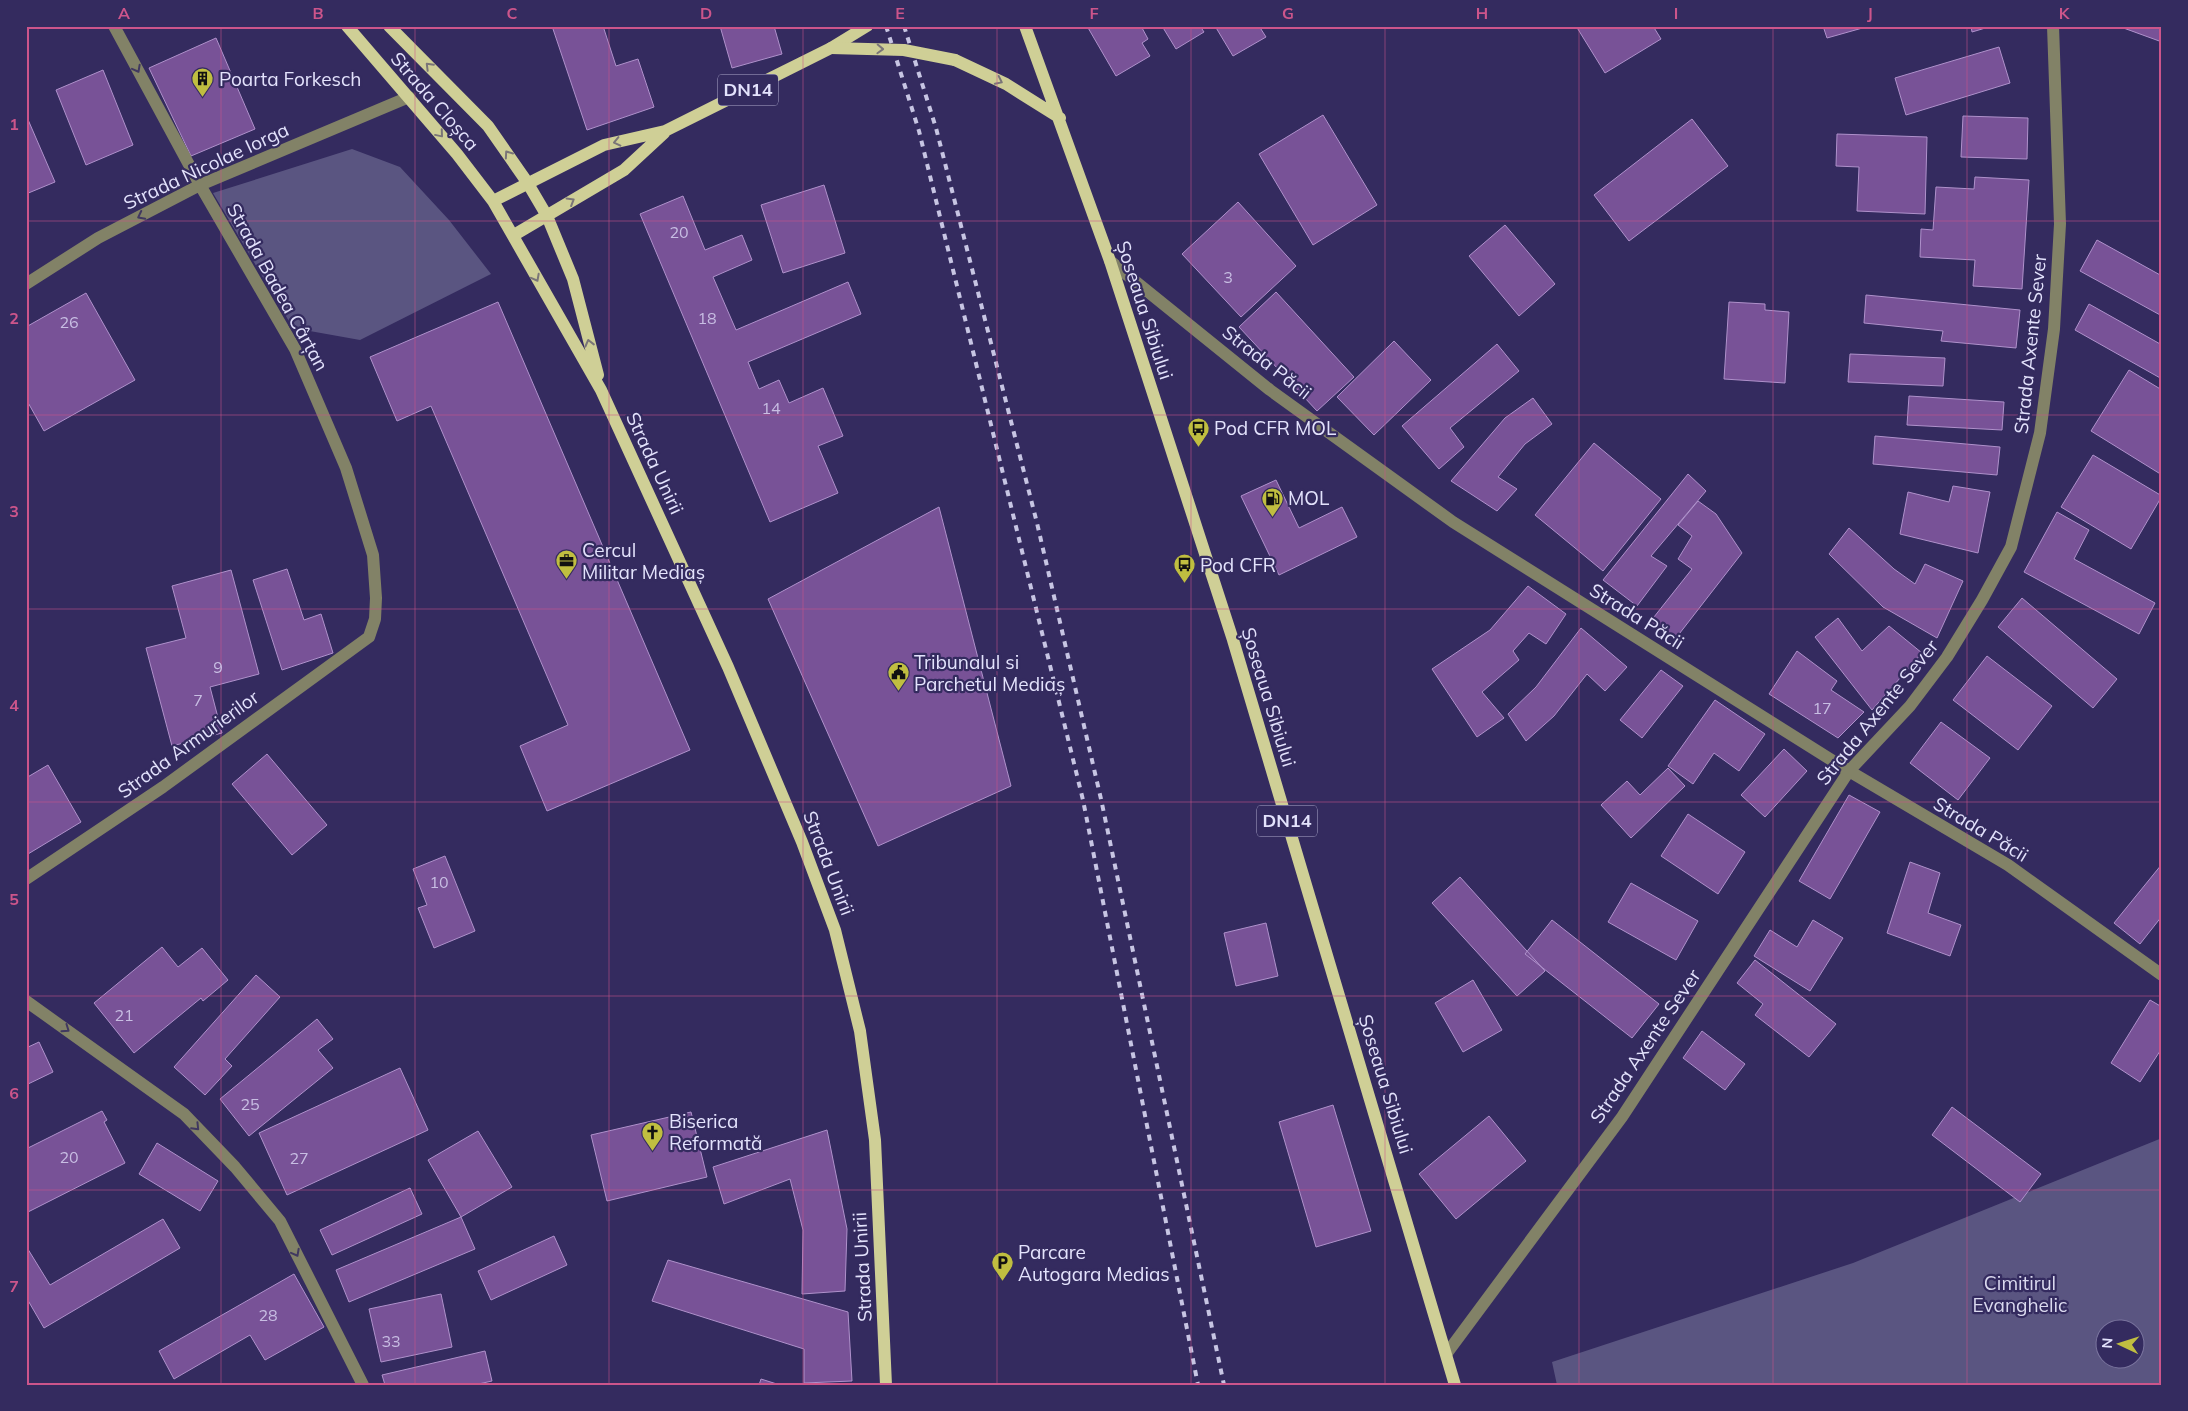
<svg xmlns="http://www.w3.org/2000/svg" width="2188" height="1411" font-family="Mulish,sans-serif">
  <rect width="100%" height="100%" fill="#342b5f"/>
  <path fill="#5a5581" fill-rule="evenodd" d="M352,149L400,167L449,220L491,274L360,340L293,328L213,193Z
    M2162,1138V1385H1557L1552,1362L1853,1263ZM2106,1328H2136V1358H2106Z"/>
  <path fill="#785297" stroke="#af91cb" d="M552,26H603L616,66L638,59L654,107L587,130Z
    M720,26H774L782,54L732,68Z
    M1087,26H1141L1148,39L1142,43L1150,56L1116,76Z
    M1162,26H1200L1204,32L1176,49Z
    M1215,26H1259L1266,37L1233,56Z
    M1576,26H1653L1661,39L1605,73Z
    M1823,26H1866V27L1827,38Z
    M1971,26H1992L1972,32Z
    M2118,26H2162V42Z
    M216,38L255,129L191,156L149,68Z
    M1999,47L2010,83L1906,115L1895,78Z
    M103,70L133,145L86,165L56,90Z
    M26,115L55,182L26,194Z
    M1323,115L1377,205L1313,245L1259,154Z
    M1963,116L2028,118L2027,159L1961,157Z
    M1692,119L1728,166L1629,241L1594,195Z
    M1837,134L1927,137L1925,214L1857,211L1859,167L1836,166Z
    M1975,177L2029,180L2022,289L1973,286L1975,260L1920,257L1921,229L1933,230L1936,187L1974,189Z
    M824,185L845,253L783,273L761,205Z
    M683,196L705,250L742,235L752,260L713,277L736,330L848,282L861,314L748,362L759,389L779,380L789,403L823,388L843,436L818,446L838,493L770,522L640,214Z
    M1238,202L1296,266L1241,317L1182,254Z
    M1505,225L1555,284L1519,316L1469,256Z
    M2097,240L2162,276V316L2080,271Z
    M1276,292L1354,377L1317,411L1239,327Z
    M86,293L135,380L44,431L26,399V327Z
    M1866,295L2020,310L2016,348L1941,341L1943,331L1864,323Z
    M498,302L690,750L547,811L520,746L568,725L431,406L397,421L370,357Z
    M1729,302L1765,304V310L1789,312L1785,383L1724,379Z
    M2089,304L2162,345V379L2075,330Z
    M1394,341L1431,380L1374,435L1337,397Z
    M1497,344L1519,371L1450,428L1464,447L1439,469L1402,426Z
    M1850,354L1945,358L1943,386L1848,382Z
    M2129,370L2162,390V475L2091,431Z
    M1909,396L2004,402L2002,430L1907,425Z
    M1533,398L1552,424L1525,444L1498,477L1517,489L1497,511L1451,481L1505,418Z
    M1875,436L2000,447L1997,475L1873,464Z
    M1594,443L1661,499L1603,571L1535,515Z
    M2093,455L2162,496L2131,549L2061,507Z
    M1688,474L1706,491L1651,556L1667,566L1637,606L1603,580Z
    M1276,480L1299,528L1342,507L1357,537L1279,575L1241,496Z
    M1953,486L1990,492L1978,553L1900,534L1908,492L1949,502Z
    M1698,501L1716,514L1742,553L1676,638L1650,622L1692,569L1678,559L1692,536L1678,525Z
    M939,507L1011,786L878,846L768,599Z
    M2057,512L2089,530L2074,559L2155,603L2139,634L2024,572Z
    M1849,528L1894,569L1915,584L1925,564L1963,581L1937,638L1883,607L1829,554Z
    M287,569L304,620L321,614L333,653L282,670L253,580Z
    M231,570L259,674L210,687L222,733L172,746L146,648L186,638L172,586Z
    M1528,586L1566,614L1546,644L1529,633L1513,651L1519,660L1482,692L1504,718L1477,737L1432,669L1490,630Z
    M2022,598L2117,679L2093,708L1998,627Z
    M1838,618L1862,651L1889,626L1922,653L1872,710L1815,637Z
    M1581,628L1627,667L1605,691L1587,674L1554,716L1526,741L1508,714L1536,687Z
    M1797,651L1837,681L1831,690L1864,712L1838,738L1769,694Z
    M1987,656L2052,706L2018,750L1953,700Z
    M1661,670L1683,686L1642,738L1620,720Z
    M1715,700L1765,734L1739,771L1714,753L1693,784L1668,766Z
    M1941,722L1990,758L1958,800L1910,763Z
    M1784,749L1807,771L1765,817L1741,795Z
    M267,754L327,825L292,855L232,784Z
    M48,765L81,822L28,854L26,778Z
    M1668,768L1685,786L1631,838L1601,805L1627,781L1640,795Z
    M1849,795L1880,812L1830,899L1799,881Z
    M1688,814L1745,852L1718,894L1661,856Z
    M445,856L475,931L434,948L418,908L427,905L413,869Z
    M1910,862L1940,873L1928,913L1961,925L1950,956L1887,933Z
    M2162,864V916L2140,944L2114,923Z
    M1460,877L1545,971L1517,996L1432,903Z
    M1631,883L1698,921L1676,960L1608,922Z
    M1552,920L1659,1004L1632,1038L1525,954Z
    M1813,920L1843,938L1810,991L1754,956L1770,930L1797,947Z
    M1266,923L1278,976L1236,986L1224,933Z
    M162,947L178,967L202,948L228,980L203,1001L201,998L134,1053L94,1003Z
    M1755,960L1836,1024L1809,1057L1755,1015L1763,1004L1737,983Z
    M256,975L280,997L225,1059L232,1066L205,1095L174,1067Z
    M1473,980L1502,1030L1463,1052L1435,1003Z
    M2150,1000L2162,1007V1048L2140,1082L2111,1063Z
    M317,1019L333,1039L318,1050L333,1068L249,1136L220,1099Z
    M1702,1031L1745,1064L1725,1090L1683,1058Z
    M39,1042L53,1072L26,1085V1048Z
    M400,1068L428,1130L287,1195L259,1133Z
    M1333,1105L1371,1231L1316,1247L1279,1122Z
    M1952,1107L2041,1174L2020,1202L1932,1135Z
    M102,1111L107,1120L104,1122L125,1163L26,1213V1149Z
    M691,1112L707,1177L607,1201L591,1135Z
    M1489,1116L1526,1161L1456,1219L1419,1174Z
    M827,1130L847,1229L845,1291L802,1294L803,1230L790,1179L724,1204L713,1167Z
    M478,1131L512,1187L461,1217L428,1160Z
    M157,1143L218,1181L200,1211L139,1174Z
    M410,1188L422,1214L332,1255L320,1230Z
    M461,1217L475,1249L349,1302L336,1270Z
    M163,1219L180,1248L44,1328L26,1297V1246L50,1285Z
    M554,1236L567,1265L491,1300L478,1271Z
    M668,1260L848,1312L852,1381L804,1383V1349L652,1301Z
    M294,1274L324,1327L265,1360L250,1335L174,1379L159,1351Z
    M441,1294L452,1347L381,1362L369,1309Z
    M485,1351L492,1381L474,1385H385L382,1375Z
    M761,1379L780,1385H759Z"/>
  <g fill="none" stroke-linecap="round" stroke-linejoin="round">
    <path stroke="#828267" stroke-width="12" d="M1110,261L1270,390L1453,522L1849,771L2008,865L2162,975
      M26,284L98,238L200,185L409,97
      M26,879L163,787L369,637L375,619L376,598L373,555L346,468L295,349L200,185L114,26
      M26,1001L184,1114L235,1167L280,1221L363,1385
      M1447,1353L1622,1117L1849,771L1910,706L1947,657L1982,600L2011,547L2040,433L2054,329L2060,224L2053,26"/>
    <path stroke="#cfcf96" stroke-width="12" d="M347,26L457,154L493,201L601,390L728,667L802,842L835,930L860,1031L875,1140L886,1385
      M389,26L488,126L527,182L547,216L573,279L598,375
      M1025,26L1110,261L1233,640L1455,1385
      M955,60L1006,84L1060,118
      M493,201L604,145L665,131L831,48L867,26
      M514,235L624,170L664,133"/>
    <path stroke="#c7c5e3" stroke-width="4" stroke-dasharray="6 6" stroke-linecap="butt" d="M886,26L919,131L1083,800L1198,1385
      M904,26L936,128L1037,523L1101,799L1224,1385"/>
    <path stroke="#cfcf96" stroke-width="12" d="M831,48L904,50L955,60"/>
  </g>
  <defs><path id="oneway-chevron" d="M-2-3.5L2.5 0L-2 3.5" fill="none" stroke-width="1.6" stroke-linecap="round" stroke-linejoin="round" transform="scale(1.25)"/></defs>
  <g stroke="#7a7578">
    <use href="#oneway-chevron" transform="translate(880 49) rotate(2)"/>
    <use href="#oneway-chevron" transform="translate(429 66) rotate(-135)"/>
    <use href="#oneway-chevron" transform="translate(999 81) rotate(26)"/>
    <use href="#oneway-chevron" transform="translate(440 134) rotate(50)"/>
    <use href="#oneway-chevron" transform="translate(617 142) rotate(167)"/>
    <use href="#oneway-chevron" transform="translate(508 154) rotate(-125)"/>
    <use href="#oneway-chevron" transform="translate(571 201) rotate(-31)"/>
    <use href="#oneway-chevron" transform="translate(536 278) rotate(62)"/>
    <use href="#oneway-chevron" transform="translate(589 343) rotate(-104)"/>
  </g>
  <g stroke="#403860">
    <use href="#oneway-chevron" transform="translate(137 69) rotate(62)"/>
    <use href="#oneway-chevron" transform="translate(141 216) rotate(153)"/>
    <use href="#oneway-chevron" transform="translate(66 1029) rotate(35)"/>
    <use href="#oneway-chevron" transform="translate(196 1127) rotate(46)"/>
    <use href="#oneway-chevron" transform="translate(296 1253) rotate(62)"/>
  </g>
  <path fill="none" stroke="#cc558b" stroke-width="1" stroke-opacity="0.55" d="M221,26V1385M415,26V1385M609,26V1385M803,26V1385M997,26V1385M1191,26V1385M1385,26V1385M1579,26V1385M1773,26V1385M1967,26V1385M26,221H2162M26,415H2162M26,609H2162M26,802H2162M26,996H2162M26,1190H2162"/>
  <defs>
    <symbol id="building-pin" viewBox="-11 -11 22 30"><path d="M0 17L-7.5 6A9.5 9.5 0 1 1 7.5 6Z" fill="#c0be40" stroke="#342b5f"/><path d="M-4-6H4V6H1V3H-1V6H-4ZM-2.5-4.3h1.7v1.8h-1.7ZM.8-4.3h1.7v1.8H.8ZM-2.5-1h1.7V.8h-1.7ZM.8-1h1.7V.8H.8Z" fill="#111"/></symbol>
    <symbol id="bus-pin" viewBox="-11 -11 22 30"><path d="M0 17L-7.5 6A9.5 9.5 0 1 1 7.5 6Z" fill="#c0be40" stroke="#342b5f"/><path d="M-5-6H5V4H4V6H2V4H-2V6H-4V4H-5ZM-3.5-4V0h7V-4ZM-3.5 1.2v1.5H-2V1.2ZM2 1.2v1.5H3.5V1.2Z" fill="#111"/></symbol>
    <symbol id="fuel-pin" viewBox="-11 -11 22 30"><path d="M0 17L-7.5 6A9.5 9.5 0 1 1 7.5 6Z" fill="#c0be40" stroke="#342b5f"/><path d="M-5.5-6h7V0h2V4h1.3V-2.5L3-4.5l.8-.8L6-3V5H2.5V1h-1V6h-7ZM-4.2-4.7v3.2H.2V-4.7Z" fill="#111"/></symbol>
    <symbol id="office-pin" viewBox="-11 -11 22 30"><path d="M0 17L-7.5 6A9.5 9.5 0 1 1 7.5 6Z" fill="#c0be40" stroke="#342b5f"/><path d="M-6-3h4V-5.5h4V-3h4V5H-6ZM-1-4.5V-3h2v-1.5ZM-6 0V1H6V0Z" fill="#111"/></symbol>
    <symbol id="civic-pin" viewBox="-11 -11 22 30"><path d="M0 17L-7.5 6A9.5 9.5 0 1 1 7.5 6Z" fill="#c0be40" stroke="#342b5f"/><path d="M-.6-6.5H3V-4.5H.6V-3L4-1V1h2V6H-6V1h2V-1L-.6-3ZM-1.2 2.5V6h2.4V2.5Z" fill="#111"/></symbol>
    <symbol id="church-pin" viewBox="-11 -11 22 30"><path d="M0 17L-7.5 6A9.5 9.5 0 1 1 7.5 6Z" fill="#c0be40" stroke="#342b5f"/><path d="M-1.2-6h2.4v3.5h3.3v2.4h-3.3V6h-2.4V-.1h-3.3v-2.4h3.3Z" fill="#111"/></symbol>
    <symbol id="parking-pin" viewBox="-11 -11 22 30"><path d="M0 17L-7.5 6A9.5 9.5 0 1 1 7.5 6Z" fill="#c0be40" stroke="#342b5f"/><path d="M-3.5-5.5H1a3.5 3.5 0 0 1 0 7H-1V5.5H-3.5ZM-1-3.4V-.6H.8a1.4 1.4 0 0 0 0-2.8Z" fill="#111"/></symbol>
  </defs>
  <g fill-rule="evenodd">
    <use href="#building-pin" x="190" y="66" width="25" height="34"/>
    <use href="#bus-pin" x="1186" y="416" width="25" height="34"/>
    <use href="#fuel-pin" x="1260" y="486" width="25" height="34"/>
    <use href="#office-pin" x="554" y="548" width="25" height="34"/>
    <use href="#bus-pin" x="1172" y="552" width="25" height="34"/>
    <use href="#civic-pin" x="886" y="660" width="25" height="34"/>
    <use href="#church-pin" x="640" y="1120" width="25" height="34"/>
    <use href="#parking-pin" x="990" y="1250" width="25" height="34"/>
  </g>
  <g text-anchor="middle" stroke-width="4.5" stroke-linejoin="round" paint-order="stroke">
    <g font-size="16" fill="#c8bee3">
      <text x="679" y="238">20</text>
      <text x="1228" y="283">3</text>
      <text x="707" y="324">18</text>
      <text x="69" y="328">26</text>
      <text x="771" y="414">14</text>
      <text x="218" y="673">9</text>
      <text x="198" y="706">7</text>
      <text x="1822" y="714">17</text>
      <text x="439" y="888">10</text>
      <text x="124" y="1021">21</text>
      <text x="250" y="1110">25</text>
      <text x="69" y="1163">20</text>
      <text x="299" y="1164">27</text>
      <text x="268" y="1321">28</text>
      <text x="391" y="1347">33</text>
    </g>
    <g fill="#342b5f" stroke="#aeabcd" stroke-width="1">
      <rect x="718" y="74.5" width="60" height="31" rx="4"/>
      <rect x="1257" y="805.5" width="60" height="31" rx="4"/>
    </g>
    <g font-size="18" font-weight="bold" fill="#e3e2fc">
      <text x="748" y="96">DN14</text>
      <text x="1287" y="827">DN14</text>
    </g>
    <g font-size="19" fill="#e3e2fc" stroke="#342b5f" text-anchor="start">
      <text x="219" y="86">Poarta Forkesch</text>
      <text x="1214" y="435">Pod CFR MOL</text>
      <text x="1288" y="505">MOL</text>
      <text x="582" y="557">Cercul<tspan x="582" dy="22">Militar Mediaș</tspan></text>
      <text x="1200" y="572">Pod CFR</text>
      <text x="914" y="669">Tribunalul si<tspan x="914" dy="22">Parchetul Mediaș</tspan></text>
      <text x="669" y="1128">Biserica<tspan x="669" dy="22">Reformată</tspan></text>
      <text x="1018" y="1259">Parcare<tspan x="1018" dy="22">Autogara Medias</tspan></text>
    </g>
    <g font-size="19" fill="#e3e2fc" stroke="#342b5f">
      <text transform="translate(435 101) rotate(49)" y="7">Strada Cloșca</text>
      <text transform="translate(206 166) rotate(-25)" y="7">Strada Nicolae Iorga</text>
      <text transform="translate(278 287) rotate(61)" y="7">Strada Badea Cârțan</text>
      <text transform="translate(1145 310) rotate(72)" y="7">Șoseaua Sibiului</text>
      <text transform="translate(2030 344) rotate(-84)" y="7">Strada Axente Sever</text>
      <text transform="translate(1267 362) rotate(38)" y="7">Strada Păcii</text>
      <text transform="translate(655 463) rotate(65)" y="7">Strada Unirii</text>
      <text transform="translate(1637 616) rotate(32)" y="7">Strada Păcii</text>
      <text transform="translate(1269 697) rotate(73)" y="7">Șoseaua Sibiului</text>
      <text transform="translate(1877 712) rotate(-51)" y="7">Strada Axente Sever</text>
      <text transform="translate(188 744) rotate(-36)" y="7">Strada Armurierilor</text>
      <text transform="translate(1981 829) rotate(31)" y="7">Strada Păcii</text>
      <text transform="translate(829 863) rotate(69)" y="7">Strada Unirii</text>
      <text transform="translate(1645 1046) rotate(-56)" y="7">Strada Axente Sever</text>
      <text transform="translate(1386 1084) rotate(73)" y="7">Șoseaua Sibiului</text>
      <text transform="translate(862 1267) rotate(-93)" y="7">Strada Unirii</text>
    </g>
    <g font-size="19" fill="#dad9ee" stroke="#342b5f">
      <text x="2020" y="1290">Cimitirul<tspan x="2020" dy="22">Evanghelic</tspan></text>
    </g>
  </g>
  <rect width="2188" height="1411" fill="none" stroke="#342b5f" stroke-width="55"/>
  <g transform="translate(2120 1344) rotate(274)"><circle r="24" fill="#342b5f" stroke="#7a749e"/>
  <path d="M0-4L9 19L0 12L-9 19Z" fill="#c0be40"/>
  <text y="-8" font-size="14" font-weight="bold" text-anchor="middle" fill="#e3e2fc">N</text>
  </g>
  <rect x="28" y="28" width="2132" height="1356" fill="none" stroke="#cc558b" stroke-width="2"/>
  <g font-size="16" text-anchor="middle" font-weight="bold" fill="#cc558b">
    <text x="124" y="19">A</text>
    <text x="318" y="19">B</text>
    <text x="512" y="19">C</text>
    <text x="706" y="19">D</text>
    <text x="900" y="19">E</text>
    <text x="1094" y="19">F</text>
    <text x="1288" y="19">G</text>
    <text x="1482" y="19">H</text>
    <text x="1676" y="19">I</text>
    <text x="1870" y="19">J</text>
    <text x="2064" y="19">K</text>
    <text x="14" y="130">1</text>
    <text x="14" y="324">2</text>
    <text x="14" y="517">3</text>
    <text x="14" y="711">4</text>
    <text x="14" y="905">5</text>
    <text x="14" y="1099">6</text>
    <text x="14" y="1292">7</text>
  </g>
</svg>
